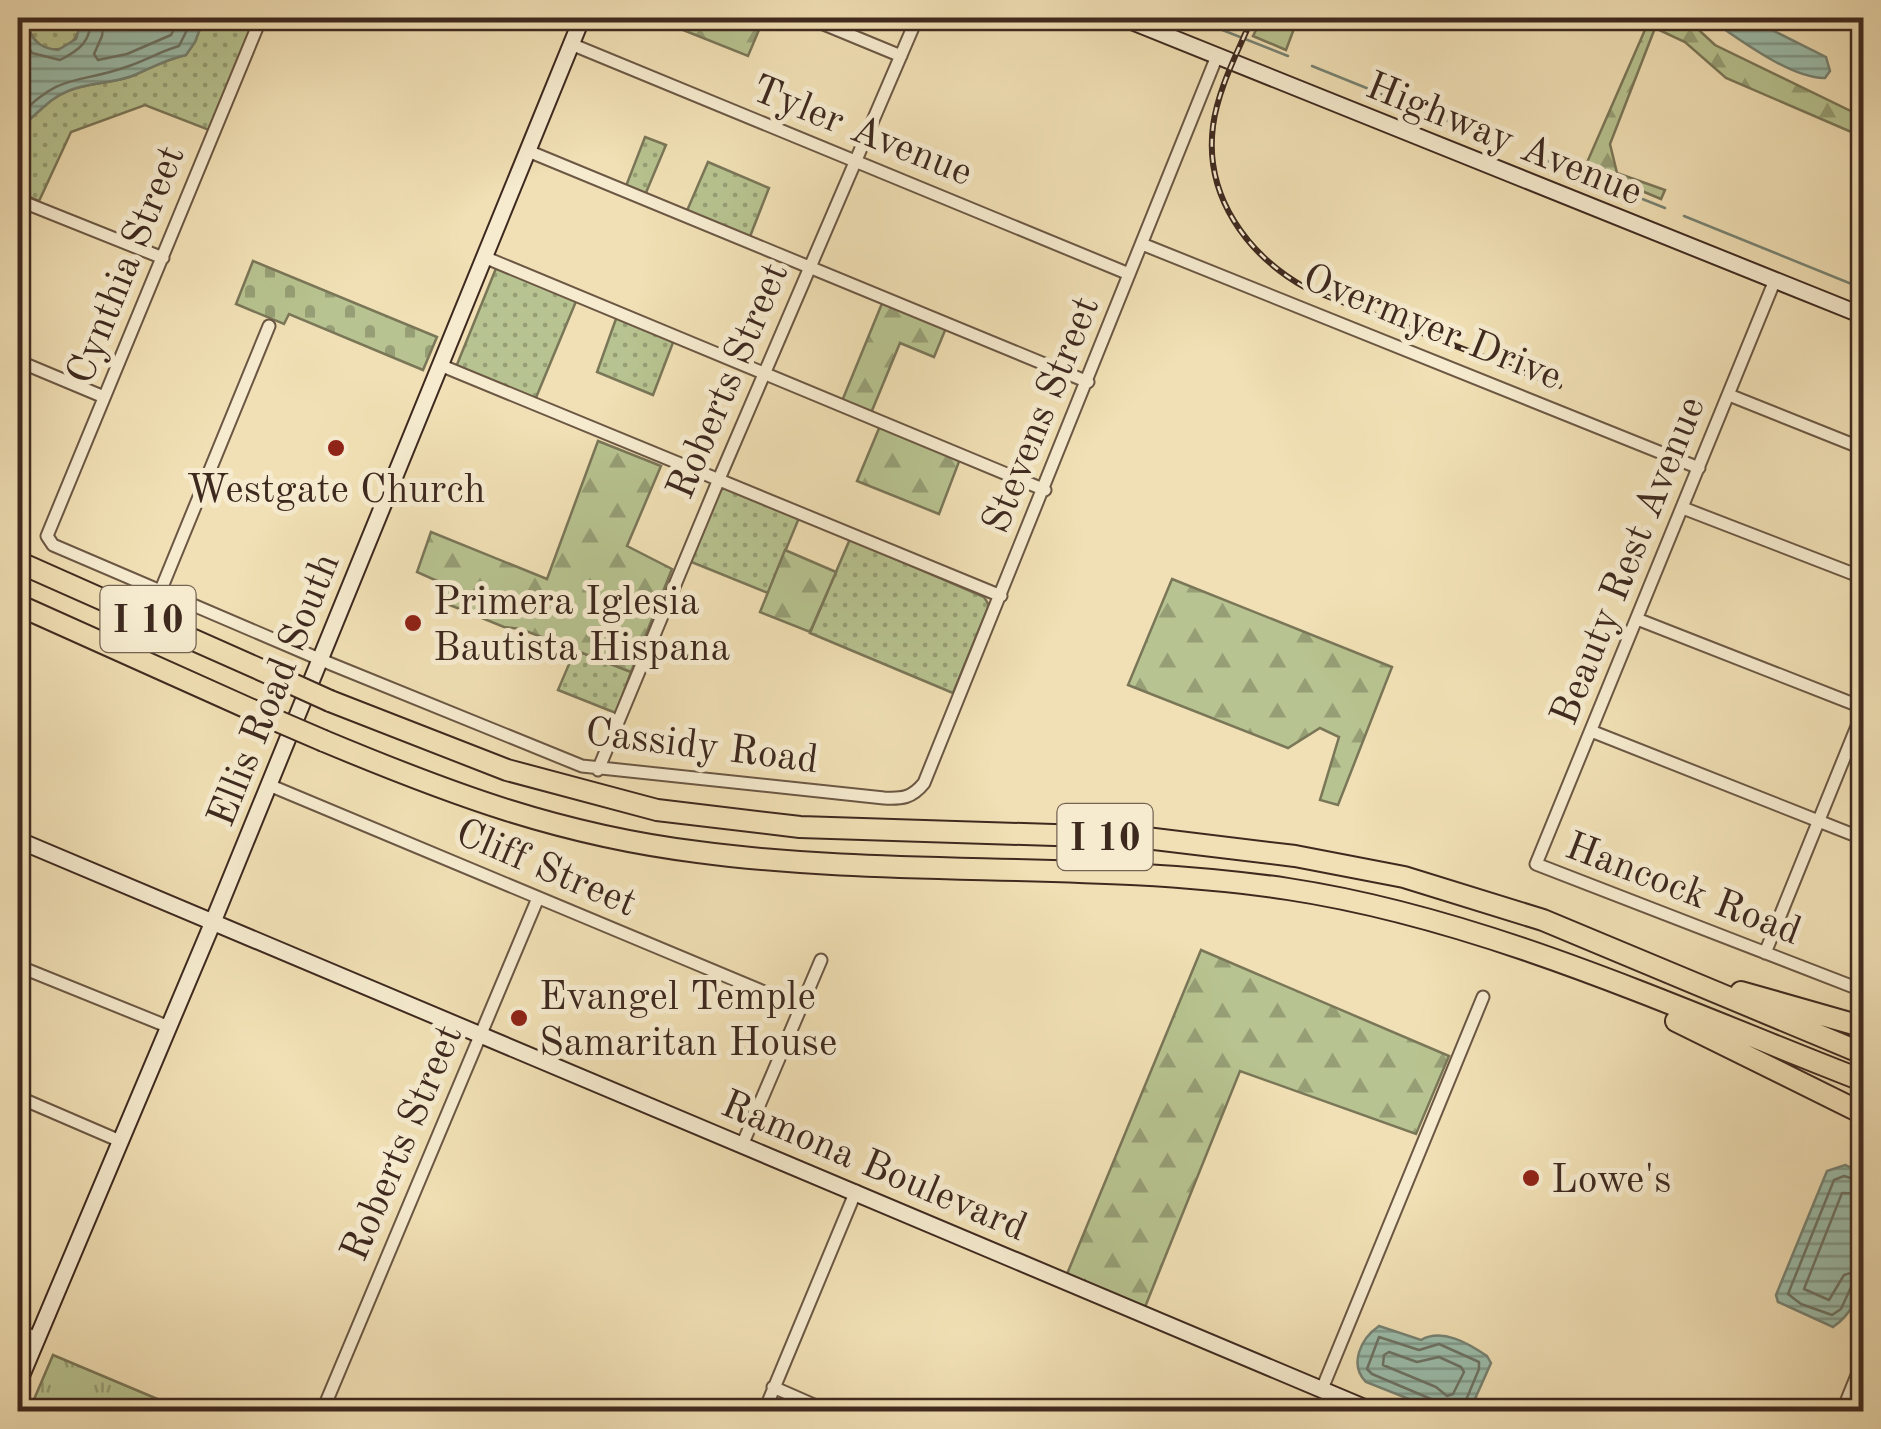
<svg xmlns="http://www.w3.org/2000/svg" width="1881" height="1429" font-family="'Old Standard TT',serif">
  <defs>
    <pattern id="grass-dots" width="8" height="8" patternUnits="userSpaceOnUse" patternTransform="scale(2.5)"><rect width="8" height="8" fill="#b7c390"/><path d="M2 2h.1M6 6h.1" fill="none" stroke="#969e75" stroke-width="1.8" stroke-linecap="round"/></pattern>
    <pattern id="forest-firs" width="22" height="20" patternUnits="userSpaceOnUse" patternTransform="scale(2.5)"><rect width="22" height="20" fill="#b7c390"/><path d="M5 1l3.5 6h-7zM16 11l3.5 6h-7z" fill="#969e75"/></pattern>
    <pattern id="cemetery-stones" width="16" height="16" patternUnits="userSpaceOnUse" patternTransform="scale(2.5)"><rect width="16" height="16" fill="#b7c390"/><path d="M2 7V4a2 2 0 0 1 4 0v3zM10 15v-3a2 2 0 0 1 4 0v3z" fill="#969e75"/></pattern>
    <pattern id="park-tufts" width="24" height="20" patternUnits="userSpaceOnUse" patternTransform="scale(2.5)"><rect width="24" height="20" fill="#b7c390"/><path d="M3 7l-1-3M5 7V3M7 7l1-3M15 17l-1-3M17 17v-4M19 17l1-3" fill="none" stroke="#969e75"/></pattern>
    <pattern id="water-rules" width="6" height="5" patternUnits="userSpaceOnUse" patternTransform="scale(2.5)"><rect width="6" height="5" fill="#9bbdab"/><path d="M0 2.5h6" fill="none" stroke="#809a8b"/></pattern>
  </defs>
  <rect width="100%" height="100%" fill="#f1e0b5"/>
  <filter id="stains"><feTurbulence type="fractalNoise" baseFrequency=".002" numOctaves="4"/><feColorMatrix values="0 0 0 0 .2 0 0 0 0 .09 0 0 0 0 .02 0 0 0 .5 -.17"/></filter>
  <radialGradient id="worn" r=".72"><stop offset=".6" stop-color="#630" stop-opacity="0"/><stop offset="1" stop-color="#630" stop-opacity=".3"/></radialGradient>
  <path fill="url(#grass-dots)" stroke="#7a7658" stroke-width="2.5" d="M26,18H82C78,60 32,60 26,18Z
    M204,18H255L209,130L145,105L71,132L39,201L18,192V128C36,117 47,99 68,91C89,82 115,84 137,74C153,67 167,59 186,55L195,42Z
    M645,137L666,145L645,195L626,186Z
    M708,162L769,188L749,239L686,213Z
    M497,266L577,299L535,400L456,367Z
    M617,316L674,340L653,395L597,372Z
    M728,487L799,518L768,593L689,561L717,491Z
    M850,539L984,597L989,605L953,693L810,633Z
    M575,650L631,672L616,713L558,690Z"/>
  <path fill="url(#forest-firs)" stroke="#7a7658" stroke-width="2.5" d="M653,18H764L748,56Z
    M1262,18H1298L1286,50L1253,36Z
    M1644,18H1686L1715,45L1863,117V137L1726,78L1685,42L1655,28L1610,144L1617,173L1665,190L1661,199L1585,167L1648,23Z
    M883,301L946,328L934,357L900,343L871,413L842,401Z
    M880,426L960,459L939,514L857,481Z
    M598,441L661,466L627,546L672,569L631,672L521,629L504,627L445,603L442,583L417,572L431,532L547,579Z
    M785,550L836,572L810,632L760,612Z
    M1172,579L1392,667L1338,805L1320,800L1339,737L1320,728L1288,748L1128,685Z
    M1201,950L1449,1056L1416,1134L1240,1071L1145,1307L1067,1274Z"/>
  <path fill="url(#cemetery-stones)" stroke="#7a7658" stroke-width="2.5" d="M253,261L437,337L423,370L289,314L284,324L236,304Z"/>
  <path fill="url(#park-tufts)" stroke="#7a7658" stroke-width="2.5" d="M53,1355L186,1411H29Z"/>
  <path fill="url(#water-rules)" stroke="#768273" stroke-width="2.5" d="M18,18H26C29,38 37,48 58,50L76,39L82,18H204L195,42L186,55C167,59 153,67 137,74C115,84 89,82 68,91C47,99 36,117 18,128Z
    M1708,18H1754L1766,27L1826,57L1830,71L1825,78C1791,79 1736,37 1708,18Z
    M1845,1165L1863,1173C1864,1222 1879,1296 1833,1327L1778,1302L1776,1295L1827,1171Z
    M1379,1326L1421,1340C1442,1328 1468,1343 1487,1356L1491,1363L1470,1410L1439,1411L1366,1382C1349,1365 1360,1339 1379,1326Z"/>
  <g fill="none" stroke-linecap="round" stroke-linejoin="round">
    <path stroke="#6c7365" stroke-width="2.5" d="M104,18L102,36L94,54L98,60L127,54L171,35L180,18
      M18,30L32,53L60,60C80,50 91,41 91,18
      M18,117C62,71 77,85 129,66C147,60 161,51 179,46L193,18
      M1864,1182L1844,1176L1834,1180L1788,1294L1801,1304L1832,1315L1841,1309L1852,1285L1864,1281
      M1864,1194L1842,1193L1804,1289L1829,1300L1844,1275L1864,1269
      M1389,1352L1417,1362L1439,1357L1461,1367L1464,1372L1453,1394L1447,1396L1436,1387L1383,1365L1384,1355Z
      M1437,1412L1431,1399L1372,1374L1367,1369L1379,1337L1419,1350L1439,1344L1479,1362V1369L1461,1412"/>
    <path stroke="#768273" stroke-width="2.5" d="M1192,18L1288,56
      M1312,66L1458,125
      M1479,133L1498,141
      M1537,157L1665,208
      M1684,216L1859,287"/>
    <defs>
      <path id="street" d="M261,18L47,536L53,545L331,664L582,766L884,798C902,799 912,798 924,783L1217,56
        M809,18L901,56
        M571,44L1129,274
        M528,151L1088,382
        M18,200L163,258
        M1142,244L1699,468
        M484,257L1045,490
        M1775,280L1536,864L1864,991
        M18,361L104,397
        M440,365L1001,596
        M1729,395L1864,449
        M1683,508L1864,578
        M160,592L269,326
        M1637,619L1864,708
        M1591,731L1864,839
        M598,770L719,479L917,18
        M269,785L800,1007
        M18,868L28,844
        M1765,953L1864,709
        M18,966L169,1027
        M18,1097L120,1141
        M743,1143L821,960
        M18,1330L37,1338
        M773,1387L830,1412
        M1322,1389L1483,997
        M322,1412L538,898
        M764,1412L856,1191
        M1842,1412L1864,1358"/>
      <path id="secondary" d="M1123,18L1864,316
        M18,840L1375,1412
        M18,1384L208,934L582,18"/>
      <path id="highway" d="M18,562L277,677
        M18,605L252,710
        M330,701L507,770L657,810L800,827L1146,838L1295,856L1404,877L1543,920L1864,1054
        M324,741C451,794 560,835 698,852C894,878 1093,860 1288,889C1486,919 1678,1009 1864,1081
        M1741,992L1864,1027
        M1676,1021L1864,1114"/>
    </defs>
    <use href="#street" stroke="#6b5744" stroke-width="15"/>
    <use href="#secondary" stroke="#3e291f" stroke-width="19"/>
    <use href="#highway" stroke="#3e291f" stroke-width="24"/>
    <use href="#street" stroke="#f6ebcf" stroke-width="11"/>
    <use href="#secondary" stroke="#f6ebcf" stroke-width="15"/>
    <use href="#highway" stroke="#f1e0b5" stroke-width="20"/>
    <defs>
      <path id="rail" d="M1252,18C1238,52 1218,88 1213,126C1204,196 1247,255 1306,288L1559,386"/>
    </defs>
    <use href="#rail" stroke="#3e291f" stroke-width="6"/>
    <use href="#rail" stroke="#f6ebcf" stroke-width="2.5" stroke-dasharray="8" stroke-linecap="butt"/>
    <defs>
      <path id="highway-bridge" d="M277,677L330,701
        M252,710L324,741"/>
    </defs>
    <use href="#highway-bridge" stroke="#3e291f" stroke-width="24" stroke-linecap="butt"/>
    <use href="#highway-bridge" stroke="#f1e0b5" stroke-width="20"/>
  </g>
  <g fill="#8f2418" stroke="#f6ebcf" stroke-width="4">
    <circle cx="336" cy="448" r="10"/>
    <circle cx="413" cy="623" r="10"/>
    <circle cx="519" cy="1018" r="10"/>
    <circle cx="1531" cy="1178" r="10"/>
  </g>
  <g text-anchor="middle" stroke-width="10" stroke-linejoin="round" paint-order="stroke">
    <g fill="#f6ebcf" stroke="#756354" stroke-width="2.5">
      <rect x="100.5" y="586" width="95" height="66" rx="8"/>
      <rect x="1057.5" y="804" width="95" height="66" rx="8"/>
    </g>
    <g font-size="38" font-weight="bold" fill="#3e291f">
      <text x="148" y="632">I 10</text>
      <text x="1105" y="850">I 10</text>
    </g>
    <g font-size="40" fill="#3e291f" stroke="#f6ebcf">
      <text transform="translate(863 129) rotate(22)" y="14">Tyler Avenue</text>
      <text transform="translate(1505 137) rotate(22)" y="14">Highway Avenue</text>
      <text transform="translate(124 264) rotate(-68)" y="14">Cynthia Street</text>
      <text transform="translate(1433 325) rotate(22)" y="14">Overmyer Drive</text>
      <text transform="translate(726 380) rotate(-67)" y="14">Roberts Street</text>
      <text transform="translate(1039 414) rotate(-68)" y="14">Stevens Street</text>
      <text transform="translate(1626 560) rotate(-68)" y="14">Beauty Rest Avenue</text>
      <text transform="translate(272 689) rotate(-68)" y="14">Ellis Road South</text>
      <text transform="translate(702 744) rotate(7)" y="14">Cassidy Road</text>
      <text transform="translate(547 866) rotate(23)" y="14">Cliff Street</text>
      <text transform="translate(1684 887) rotate(21)" y="14">Hancock Road</text>
      <text transform="translate(400 1142) rotate(-67)" y="14">Roberts Street</text>
      <text transform="translate(875 1164) rotate(23)" y="14">Ramona Boulevard</text>
    </g>
    <g font-size="40" fill="#3e291f" stroke="#f6ebcf" text-anchor="start">
      <text x="336" y="502" text-anchor="middle">Westgate Church</text>
      <text x="433" y="614">Primera Iglesia<tspan x="433" dy="46">Bautista Hispana</tspan></text>
      <text x="539" y="1009">Evangel Temple<tspan x="539" dy="46">Samaritan House</tspan></text>
      <text x="1551" y="1192">Lowe's</text>
    </g>
  </g>
  <rect width="1881" height="1429" fill="none" stroke="#f1e0b5" stroke-width="60"/>
  <rect x="20" y="20" width="1841" height="1389" fill="none" stroke="#3e291f" stroke-width="5"/>
  <rect x="30" y="30" width="1821" height="1369" fill="none" stroke="#3e291f" stroke-width="2.5"/>
  <rect width="100%" height="100%" filter="url(#stains)"/>
  <rect width="100%" height="100%" fill="url(#worn)"/>
</svg>
